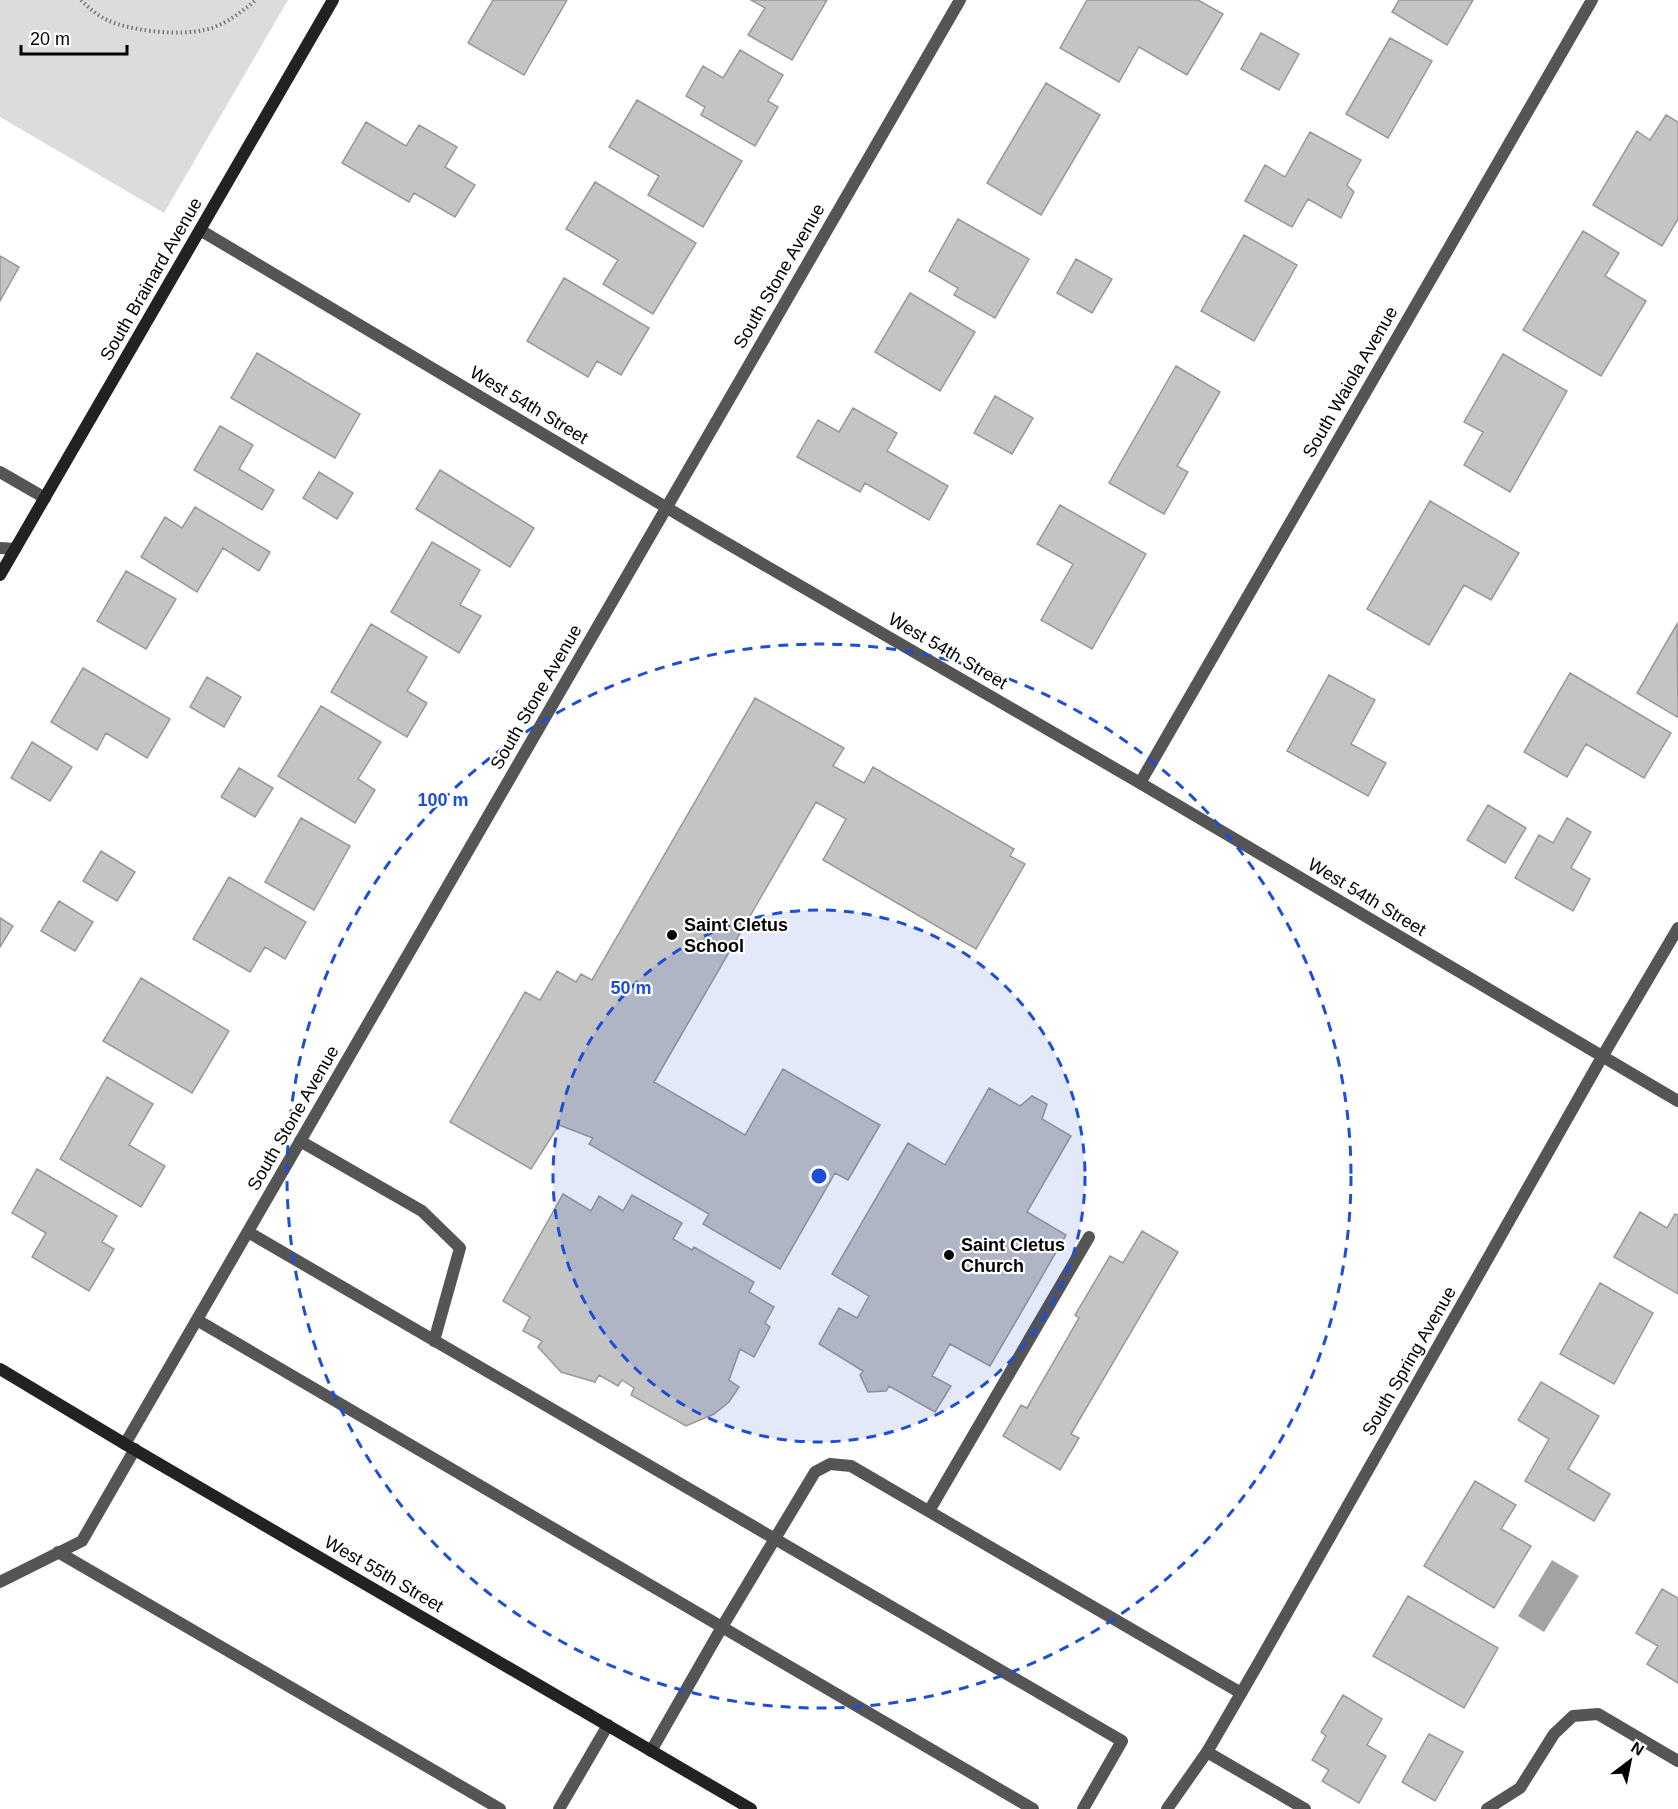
<svg xmlns="http://www.w3.org/2000/svg" width="1678" height="1809" font-family="Helvetica,sans-serif">
  <rect width="100%" height="100%" fill="#fff"/>
  <path fill="#dcdcdc" d="M0,0H288L164,213L0,117Z"/>
  <path fill="#a3a3a3" d="M1552,1560L1579,1576L1544,1632L1518,1616Z"/>
  <path fill="#c4c4c4" stroke="#999" stroke-width="1.5" d="M493,0H567L524,75L468,43Z
    M751,0H827L792,60L748,35L765,8Z
    M1087,0H1198L1223,14L1187,75L1139,47L1119,82L1060,48Z
    M1399,0H1473L1447,45L1392,12Z
    M1261,33L1299,54L1279,90L1241,69Z
    M1390,38L1432,61L1388,138L1346,114Z
    M740,50L783,75L768,101L778,107L755,146L701,115L705,107L686,96L703,66L723,78Z
    M1046,83L1100,115L1041,215L987,183Z
    M637,100L742,161L703,227L648,195L659,176L609,147Z
    M1666,115L1678,122V219L1662,246L1593,205L1637,131L1650,140Z
    M366,122L406,146L419,125L457,147L445,167L475,185L455,217L414,193L409,202L342,163Z
    M1310,132L1361,160L1347,185L1354,192L1341,218L1308,199L1292,227L1245,201L1265,165L1285,177Z
    M595,182L696,243L653,314L603,284L618,260L566,229Z
    M958,219L1029,259L995,318L954,295L958,288L929,271Z
    M1583,231L1619,253L1605,276L1646,301L1601,376L1523,330Z
    M1244,235L1297,265L1254,341L1201,311Z
    M0,256L19,267L0,301Z
    M1076,259L1112,279L1092,313L1057,293Z
    M564,278L649,328L621,375L597,361L588,377L527,341Z
    M910,293L975,332L940,391L875,352Z
    M257,353L360,414L335,458L231,398Z
    M1503,354L1567,391L1510,492L1464,465L1483,432L1464,422Z
    M1176,366L1220,392L1177,466L1188,472L1164,514L1109,483Z
    M995,396L1033,418L1012,454L974,433Z
    M853,408L897,433L887,451L948,486L929,520L865,483L860,492L797,457L818,420L839,432Z
    M220,426L253,445L239,469L274,490L262,510L194,470Z
    M440,470L534,528L510,567L416,509Z
    M319,472L353,493L337,519L303,498Z
    M1430,501L1519,553L1491,600L1464,585L1429,645L1367,609Z
    M1060,505L1146,554L1092,649L1041,620L1073,564L1037,544Z
    M195,507L270,552L259,571L223,548L197,592L141,557L165,517L182,528Z
    M432,542L480,570L460,605L481,616L459,653L391,612Z
    M126,571L176,599L146,649L97,621Z
    M371,624L427,657L407,691L427,703L407,737L331,692Z
    M1677,624L1678,714L1677,717L1637,693Z
    M83,668L170,719L147,758L106,733L97,750L51,722Z
    M1570,673L1671,733L1644,778L1586,744L1567,777L1524,752Z
    M1329,675L1375,700L1351,744L1386,763L1368,796L1287,751Z
    M207,677L241,697L224,727L190,707Z
    M755,698L844,748L833,766L864,783L873,767L1014,849L1010,856L1025,864L976,949L823,860L846,819L816,802L654,1082L745,1135L783,1069L880,1125L848,1180L835,1173L780,1269L703,1224L709,1214L589,1144L593,1138L559,1125L531,1169L450,1122L525,992L540,1000L557,971L576,982L581,974L592,980Z
    M321,706L381,742L358,779L375,790L355,823L278,776Z
    M32,742L72,767L50,801L11,778Z
    M239,768L273,788L255,817L221,797Z
    M1488,805L1526,828L1505,863L1467,840Z
    M301,818L350,846L314,910L265,882Z
    M1567,818L1591,832L1571,868L1590,879L1573,911L1515,878L1539,835L1553,843Z
    M101,851L135,872L117,901L83,881Z
    M229,877L306,922L285,959L265,947L250,972L193,939Z
    M59,901L93,922L75,951L41,931Z
    M0,918L13,926L0,947Z
    M141,978L229,1031L192,1093L103,1041Z
    M107,1077L153,1104L129,1145L165,1166L141,1207L60,1159Z
    M989,1088L1020,1106L1032,1096L1047,1104L1042,1119L1071,1136L1027,1212L1066,1235L990,1366L950,1344L932,1376L951,1386L935,1412L889,1386L886,1391L868,1392L860,1375L863,1371L819,1344L839,1308L857,1318L869,1296L832,1274L908,1143L945,1165Z
    M37,1169L117,1216L102,1242L114,1249L89,1291L32,1257L46,1233L12,1213Z
    M563,1194L591,1211L599,1196L623,1211L632,1195L682,1223L673,1239L692,1250L694,1247L754,1282L749,1292L774,1307L765,1323L770,1327L754,1357L740,1349L729,1380L739,1387L729,1402L714,1414L686,1426L631,1395L634,1388L622,1380L618,1386L599,1375L595,1382L561,1372L538,1347L542,1341L523,1331L530,1317L503,1301Z
    M1640,1212L1667,1228L1675,1214L1678,1215V1294L1614,1257Z
    M1142,1231L1178,1252L1071,1434L1079,1438L1060,1470L1003,1436L1021,1405L1027,1408L1079,1318L1075,1315L1110,1256L1123,1263Z
    M1600,1283L1653,1313L1614,1384L1560,1354Z
    M1541,1382L1599,1416L1568,1469L1610,1494L1594,1521L1525,1481L1549,1439L1518,1420Z
    M1475,1481L1516,1505L1501,1529L1531,1546L1494,1608L1424,1566Z
    M1662,1589L1678,1598V1683L1647,1664L1658,1646L1636,1633Z
    M1408,1596L1498,1648L1464,1708L1373,1656Z
    M1343,1695L1382,1719L1367,1745L1386,1756L1359,1803L1322,1781L1329,1770L1312,1760L1326,1736L1321,1732Z
    M1429,1734L1463,1752L1435,1801L1402,1782Z"/>
  <g fill="none" stroke-linecap="round" stroke-linejoin="round">
    <path stroke="#777" stroke-width="4" stroke-dasharray="1.5 3" stroke-linecap="butt" d="M81,0C89,8 97,15 107,20C131,31 178,36 204,30C224,26 240,13 256,0"/>
    <path stroke="#555" stroke-width="12" d="M0,548L15,549
      M300,1141L422,1211L460,1248L434,1341
      M248,1232L1122,1741L1083,1809
      M197,1320L1033,1809
      M929,1511L1089,1237
      M58,1552L500,1809
      M0,1582L82,1541L135,1449
      M651,1751L722,1627L815,1472L830,1464L851,1466L1241,1693
      M1207,1752L1305,1809
      M559,1809L608,1725
      M1487,1809L1520,1788L1554,1734L1573,1716L1598,1714L1678,1761"/>
    <path stroke="#555" stroke-width="12" d="M200,230L711,534L1140,783L1678,1101
      M0,472L45,498
      M1140,783L1592,0
      M125,1444L960,0
      M1167,1809L1207,1752L1258,1664L1602,1057L1678,928"/>
    <path stroke="#222" stroke-width="12" d="M0,575L333,0
      M0,1369L125,1444L751,1809"/>
  </g>
  <circle cx="819" cy="1176" r="266" fill="#1d4ed8" fill-opacity=".12"/>
  <g fill="none" stroke="#1d4ed8" stroke-width="3" stroke-dasharray="10 8">
    <circle cx="819" cy="1176" r="266"/>
    <circle cx="819" cy="1176" r="532"/>
  </g>
  <g fill="#000" stroke="#fff" stroke-width="2">
    <circle cx="672" cy="935" r="6"/>
    <circle cx="949" cy="1255" r="6"/>
  </g>
  <g text-anchor="middle" stroke-width="4.5" stroke-linejoin="round" paint-order="stroke">
    <g font-size="18" fill="#000" stroke="#fff">
      <text transform="translate(779 276) rotate(-60)" y="6">South Stone Avenue</text>
      <text transform="translate(151 279) rotate(-60)" y="6">South Brainard Avenue</text>
      <text transform="translate(1350 382) rotate(-60)" y="6">South Waiola Avenue</text>
      <text transform="translate(529 405) rotate(31)" y="6">West 54th Street</text>
      <text transform="translate(948 651) rotate(30)" y="6">West 54th Street</text>
      <text transform="translate(536 697) rotate(-60)" y="6">South Stone Avenue</text>
      <text transform="translate(1367 897) rotate(31)" y="6">West 54th Street</text>
      <text transform="translate(293 1118) rotate(-60)" y="6">South Stone Avenue</text>
      <text transform="translate(1409 1361) rotate(-60)" y="6">South Spring Avenue</text>
      <text transform="translate(384 1574) rotate(30)" y="6">West 55th Street</text>
    </g>
    <g font-size="18" font-weight="bold" fill="#000" stroke="#fff" text-anchor="start">
      <text x="684" y="931">Saint Cletus<tspan x="684" dy="21">School</tspan></text>
      <text x="961" y="1251">Saint Cletus<tspan x="961" dy="21">Church</tspan></text>
    </g>
  </g>
  <circle cx="819" cy="1176" r="9" fill="#1d4ed8" stroke="#fff" stroke-width="3"/>
  <g font-size="18" text-anchor="middle" font-weight="bold" fill="#1d4ed8" stroke="#fff" stroke-width="4.5" stroke-linejoin="round" paint-order="stroke">
    <text x="443" y="806">100 m</text>
    <text x="631" y="994">50 m</text>
  </g>
  <g transform="translate(1630 1761) rotate(32)" stroke="#ffffff" stroke-width="4.5" paint-order="stroke">
  <path d="M0-4.5L10 22L0 15L-10 22Z" fill="#000000"/>
  <text y="-9" font-size="16" font-weight="bold" text-anchor="middle" fill="#000000">N</text>
  </g>
  <path d="M21 45v9h106v-9" fill="none" stroke="#000000" stroke-width="3"/>
  <text x="30" y="45" font-size="18" fill="#000000" stroke="#ffffff" stroke-width="4.5" paint-order="stroke">20 m</text>
</svg>
